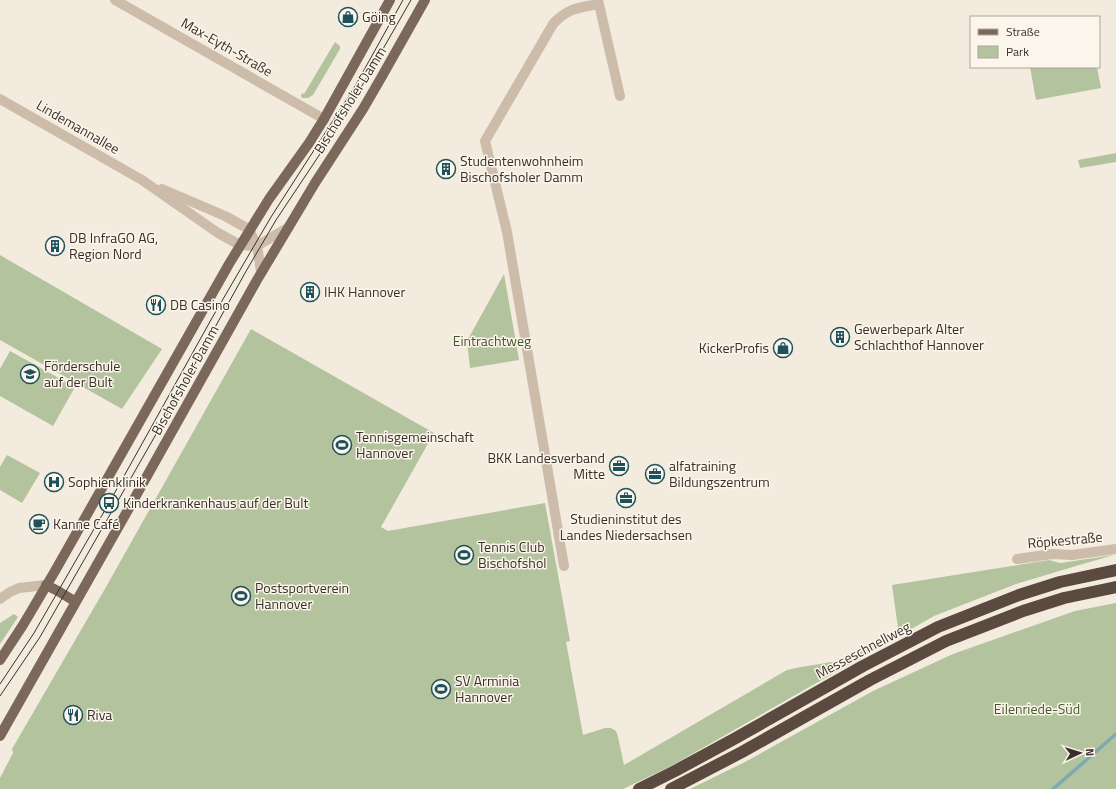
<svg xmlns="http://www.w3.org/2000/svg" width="1116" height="789" font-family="'Titillium Web',sans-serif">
  <rect width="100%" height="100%" fill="#f3ebde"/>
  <path fill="#b3c39d" d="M335,42L340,46V49L313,95L308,98H302L301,96L302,93L304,94Z
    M1030,67H1097L1101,88L1036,100Z
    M1116,153V162L1080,168L1078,160Z
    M0,255L162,349L122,409L0,340Z
    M504,274L519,360L470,368L467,341Z
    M251,329L434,433L381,527L388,531L545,503L570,641L566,642L583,735L605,728H611L616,731L618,737L624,765L787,670L801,667L832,662L867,648L898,628L892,585L1049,560L1060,563L1114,555L1076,566L1016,584L934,616L671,766L623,789H0V778L13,753L12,749L106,587Z
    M10,351L75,387L53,426L0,396V369Z
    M7,455L40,473L22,503L0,490V467Z
    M1116,603V789H690L745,762L873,691L953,654L1075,611Z
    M14,614L18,617L0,644V623Z"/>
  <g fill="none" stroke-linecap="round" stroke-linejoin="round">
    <path stroke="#7caab1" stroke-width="3.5" d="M1053,789L1116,734"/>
    <path stroke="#ccbca9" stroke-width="10" d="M115,0L324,119
      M598,0L620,96
      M0,99L142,180L218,233L240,245L254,246L262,243L289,227
      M162,189L225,216L245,227L250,232L257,245L261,272
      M1017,559L1052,554L1072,555L1116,549
      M564,566L507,232L485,141L553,24C568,8 578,8 599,4
      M0,599L10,592L19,588L46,585"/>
    <path stroke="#7b685a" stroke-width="10" d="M46,585L58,591L76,602
      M0,660L23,625L55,571L229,264L269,199L309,143L324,119L390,0
      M0,736L124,517L257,280L315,183L363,109L381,78L425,0"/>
    <path stroke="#5a4a40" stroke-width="12" d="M639,789L675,771L734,739L863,666L938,627L1019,595L1060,582L1116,570
      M671,789L742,752L870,680L946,641L1023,611L1064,598L1116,587"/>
    <path stroke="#393029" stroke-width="1" d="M0,684L34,633L109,503L212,318L254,246L271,217L354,88L403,0
      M0,696L40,637L155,436L245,273L276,220L340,124L411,0"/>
  </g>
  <defs>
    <symbol id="shop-ring" viewBox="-11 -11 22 22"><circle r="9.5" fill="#fbf5eb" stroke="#1d525c" stroke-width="1.5"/><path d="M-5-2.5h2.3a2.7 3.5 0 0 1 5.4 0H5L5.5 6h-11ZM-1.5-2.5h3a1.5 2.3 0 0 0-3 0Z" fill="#1d525c"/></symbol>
    <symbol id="building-ring" viewBox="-11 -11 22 22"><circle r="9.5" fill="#fbf5eb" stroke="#1d525c" stroke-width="1.5"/><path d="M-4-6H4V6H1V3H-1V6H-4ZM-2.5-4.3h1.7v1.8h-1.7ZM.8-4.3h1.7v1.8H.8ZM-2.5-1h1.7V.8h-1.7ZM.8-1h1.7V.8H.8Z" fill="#1d525c"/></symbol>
    <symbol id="restaurant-ring" viewBox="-11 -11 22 22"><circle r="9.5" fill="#fbf5eb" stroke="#1d525c" stroke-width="1.5"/><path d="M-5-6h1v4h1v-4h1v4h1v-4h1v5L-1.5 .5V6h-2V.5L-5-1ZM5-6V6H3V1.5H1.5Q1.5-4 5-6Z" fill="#1d525c"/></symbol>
    <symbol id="school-ring" viewBox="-11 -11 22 22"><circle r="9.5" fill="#fbf5eb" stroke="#1d525c" stroke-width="1.5"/><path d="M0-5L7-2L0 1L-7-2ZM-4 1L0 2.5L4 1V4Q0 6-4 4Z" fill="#1d525c"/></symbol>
    <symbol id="stadium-ring" viewBox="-11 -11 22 22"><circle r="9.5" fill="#fbf5eb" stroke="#1d525c" stroke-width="1.5"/><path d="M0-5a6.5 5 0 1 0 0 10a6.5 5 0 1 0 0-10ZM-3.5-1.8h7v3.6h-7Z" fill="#1d525c"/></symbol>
    <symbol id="office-ring" viewBox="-11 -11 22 22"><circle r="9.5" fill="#fbf5eb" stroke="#1d525c" stroke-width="1.5"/><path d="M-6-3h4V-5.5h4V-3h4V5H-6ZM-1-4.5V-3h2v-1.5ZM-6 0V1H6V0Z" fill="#1d525c"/></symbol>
    <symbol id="hospital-ring" viewBox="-11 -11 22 22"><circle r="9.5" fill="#fbf5eb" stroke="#1d525c" stroke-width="1.5"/><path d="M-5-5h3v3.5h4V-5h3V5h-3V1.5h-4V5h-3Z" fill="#1d525c"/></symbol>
    <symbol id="bus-ring" viewBox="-11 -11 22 22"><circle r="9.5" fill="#fbf5eb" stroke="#1d525c" stroke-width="1.5"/><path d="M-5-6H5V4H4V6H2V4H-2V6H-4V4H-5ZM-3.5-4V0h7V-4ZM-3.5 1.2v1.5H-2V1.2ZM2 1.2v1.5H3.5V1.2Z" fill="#1d525c"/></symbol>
    <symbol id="cafe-ring" viewBox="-11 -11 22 22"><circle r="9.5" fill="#fbf5eb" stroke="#1d525c" stroke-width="1.5"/><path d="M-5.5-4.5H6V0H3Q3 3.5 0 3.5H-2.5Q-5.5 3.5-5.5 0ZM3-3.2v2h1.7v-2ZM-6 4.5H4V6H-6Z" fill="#1d525c"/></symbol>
  </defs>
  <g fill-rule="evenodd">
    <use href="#shop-ring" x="337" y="6" width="22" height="22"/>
    <use href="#building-ring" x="435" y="158" width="22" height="22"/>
    <use href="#building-ring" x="44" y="235" width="22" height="22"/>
    <use href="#building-ring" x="299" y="281" width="22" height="22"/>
    <use href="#restaurant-ring" x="145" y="294" width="22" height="22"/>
    <use href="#building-ring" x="829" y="326" width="22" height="22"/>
    <use href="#shop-ring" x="772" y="337" width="22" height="22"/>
    <use href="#school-ring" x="19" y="363" width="22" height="22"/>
    <use href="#stadium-ring" x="331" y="434" width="22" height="22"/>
    <use href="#office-ring" x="608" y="455" width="22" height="22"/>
    <use href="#office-ring" x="644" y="463" width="22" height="22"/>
    <use href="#hospital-ring" x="43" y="471" width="22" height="22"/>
    <use href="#office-ring" x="615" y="487" width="22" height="22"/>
    <use href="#bus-ring" x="98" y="492" width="22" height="22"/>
    <use href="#cafe-ring" x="28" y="513" width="22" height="22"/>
    <use href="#stadium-ring" x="453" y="544" width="22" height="22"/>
    <use href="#stadium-ring" x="230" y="585" width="22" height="22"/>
    <use href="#stadium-ring" x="430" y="678" width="22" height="22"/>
    <use href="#restaurant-ring" x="62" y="704" width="22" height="22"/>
  </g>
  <g text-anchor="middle" stroke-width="3" stroke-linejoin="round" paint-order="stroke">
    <g font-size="14" fill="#393029" stroke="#fbf5eb" text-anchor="start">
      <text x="362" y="22">Göing</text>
      <text x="460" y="166">Studentenwohnheim<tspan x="460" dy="16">Bischofsholer Damm</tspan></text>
      <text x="69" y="243">DB InfraGO AG,<tspan x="69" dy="16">Region Nord</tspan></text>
      <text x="324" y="297">IHK Hannover</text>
      <text x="170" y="310">DB Casino</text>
      <text x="854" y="334">Gewerbepark Alter<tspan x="854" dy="16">Schlachthof Hannover</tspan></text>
      <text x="769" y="353" text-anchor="end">KickerProfis</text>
      <text x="44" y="371">Förderschule<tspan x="44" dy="16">auf der Bult</tspan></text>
      <text x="356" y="442">Tennisgemeinschaft<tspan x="356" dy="16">Hannover</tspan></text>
      <text x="605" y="463" text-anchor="end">BKK Landesverband<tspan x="605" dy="16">Mitte</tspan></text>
      <text x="669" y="471">alfatraining<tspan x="669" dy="16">Bildungszentrum</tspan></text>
      <text x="68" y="487">Sophienklinik</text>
      <text x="123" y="508">Kinderkrankenhaus auf der Bult</text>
      <text x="626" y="524" text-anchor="middle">Studieninstitut des<tspan x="626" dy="16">Landes Niedersachsen</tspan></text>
      <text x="53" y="529">Kanne Café</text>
      <text x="478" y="552">Tennis Club<tspan x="478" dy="16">Bischofshol</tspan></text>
      <text x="255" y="593">Postsportverein<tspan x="255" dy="16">Hannover</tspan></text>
      <text x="455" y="686">SV Arminia<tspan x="455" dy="16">Hannover</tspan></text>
      <text x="87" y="720">Riva</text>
    </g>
    <g font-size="14" fill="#393029" stroke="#fbf5eb">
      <text transform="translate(227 47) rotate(30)" y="5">Max-Eyth-Straße</text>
      <text transform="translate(350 100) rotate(-58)" y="5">Bischofsholer Damm</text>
      <text transform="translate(78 127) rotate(30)" y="5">Lindemannallee</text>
      <text transform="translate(185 380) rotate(-61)" y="5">Bischofsholer Damm</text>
      <text transform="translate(1065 540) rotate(-5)" y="5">Röpkestraße</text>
      <text transform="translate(863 650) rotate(-28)" y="5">Messeschnellweg</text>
    </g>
    <g font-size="14" fill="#44582c" stroke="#fbf5eb">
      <text x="492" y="346">Eintrachtweg</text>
      <text x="1037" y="714">Eilenriede-Süd</text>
    </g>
  </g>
  <rect x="970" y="16" width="130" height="52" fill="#fbf5eb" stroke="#ada69d"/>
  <rect x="978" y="29" width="20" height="6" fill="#7b685a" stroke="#ada69d"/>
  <text x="1006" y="36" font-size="12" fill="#393029">Straße</text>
  <rect x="978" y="46" width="20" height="12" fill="#b3c39d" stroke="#ada69d"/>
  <text x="1006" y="56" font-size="12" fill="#393029">Park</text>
  <g transform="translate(1080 753) rotate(86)" stroke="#fbf5eb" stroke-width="3" paint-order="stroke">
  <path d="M0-3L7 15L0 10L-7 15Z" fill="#393029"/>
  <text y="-6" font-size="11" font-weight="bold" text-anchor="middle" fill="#393029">N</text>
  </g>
</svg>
